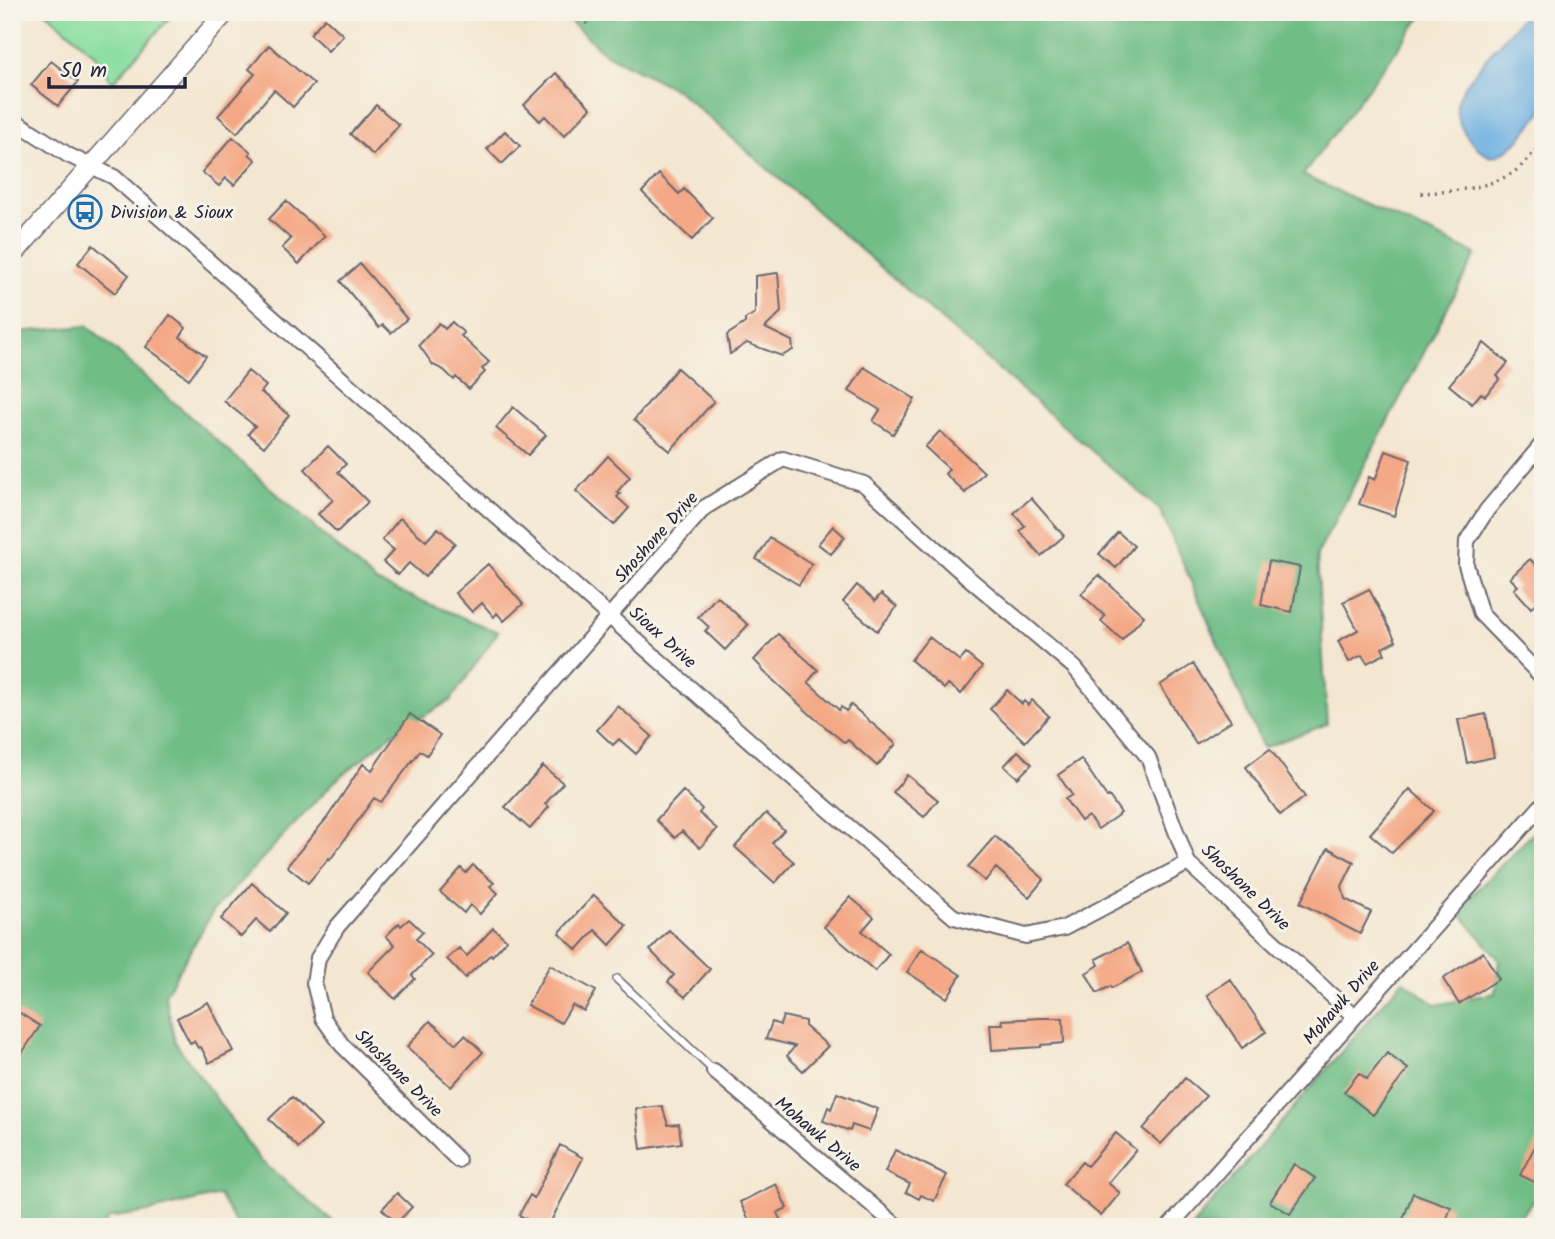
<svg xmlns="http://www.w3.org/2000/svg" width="1555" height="1239" font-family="Kalam,sans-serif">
  <rect width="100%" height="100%" fill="#f7f3e8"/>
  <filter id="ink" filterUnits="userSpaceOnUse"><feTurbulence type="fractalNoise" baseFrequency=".0143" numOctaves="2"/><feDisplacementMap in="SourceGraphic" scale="14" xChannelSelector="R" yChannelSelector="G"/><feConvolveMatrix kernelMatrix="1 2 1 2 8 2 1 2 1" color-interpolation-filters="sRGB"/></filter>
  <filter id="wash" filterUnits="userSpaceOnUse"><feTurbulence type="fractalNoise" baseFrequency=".00686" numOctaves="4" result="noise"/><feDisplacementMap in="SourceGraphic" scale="28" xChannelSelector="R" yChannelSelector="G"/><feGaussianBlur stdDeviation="1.57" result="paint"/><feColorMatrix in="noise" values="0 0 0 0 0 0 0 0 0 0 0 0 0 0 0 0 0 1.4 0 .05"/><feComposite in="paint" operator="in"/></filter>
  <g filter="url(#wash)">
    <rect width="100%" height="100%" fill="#f4e7d1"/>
    <path fill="#8adea0" stroke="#56806e" stroke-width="2" d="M46,12H175L112,83L95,55Z"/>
    <path fill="#6fbd86" stroke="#487060" stroke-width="2" d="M560,12H1425L1303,175L1476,254L1317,555L1327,724L1263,748L1160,510L677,90L604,53Z
      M88,326L376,582L498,632L451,700L393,734L334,782L213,911L165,995L175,1042L261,1161L340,1227H238L219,1195L148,1212L109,1218L102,1227H12V342L18,332Z
      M1543,823V1190L1511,1227H1191L1403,980L1436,1005L1495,993L1499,959L1457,910Z"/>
    <path fill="#6aafe0" stroke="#46688e" stroke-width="2" d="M1526,12H1543V110C1528,128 1514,153 1490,157C1473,147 1454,126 1457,104C1459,85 1512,30 1526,12Z"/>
    <g id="blocks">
      <path fill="#f4a885" d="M325,18L343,35L328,51L310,34Z
        M269,45L314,84L293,107L274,90L237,133L218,116L255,74L249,69Z
        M51,61L78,82L58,106L31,85Z
        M556,73L591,108L564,136L545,116L540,121L524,105Z
        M376,105L399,125L373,155L350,134Z
        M505,131L520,146L502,164L487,149Z
        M233,137L251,152L249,154L256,160L234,185L226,178L219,186L202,172Z
        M659,174L679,194L684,189L713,218L692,240L642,192Z
        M286,201L325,236L299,264L282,248L291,239L269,219Z
        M93,245L129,275L115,293L78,263Z
        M360,264L407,319L391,333L383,325L379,328L340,281Z
        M778,273L781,312L765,328L792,341L793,350L782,356L747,343L730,354L727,335L745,323V319L755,313V276Z
        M170,315L186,328L180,337L206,356L189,379L146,347Z
        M452,322L464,333L461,336L489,362L482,369L485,372L469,389L456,377L454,380L444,370L433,365L419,345L439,323L445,329Z
        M1484,343L1508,363L1497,376L1500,379L1485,396L1481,393L1472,404L1449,385Z
        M864,367L915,399L893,434L873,421L880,410L849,391Z
        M677,368L714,401L670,451L634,420Z
        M248,371L266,386L261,392L289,415L264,447L248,434L255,426L224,401Z
        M513,407L546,435L528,455L496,428Z
        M940,431L984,472L965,493L945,474L949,469L925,447Z
        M328,446L346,464L338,472L368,502L337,532L318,514L333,500L305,469Z
        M1386,451L1411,460L1394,516L1359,504L1369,477L1375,480Z
        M608,456L630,477L617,492L620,494L617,497L629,508L614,525L576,491Z
        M1031,498L1064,536L1041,556L1020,531L1025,526L1014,513Z
        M400,518L426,541L438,528L455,543L425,577L409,563L398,575L383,562L394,550L382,540Z
        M833,526L845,537L831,554L818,544Z
        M1118,532L1134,546L1116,568L1099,554Z
        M770,538L812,564L799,585L756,559Z
        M1530,559L1543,573V597L1531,608L1514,589L1518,586L1510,578Z
        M1269,561L1300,567L1292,612L1261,605Z
        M488,564L523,604L504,621L497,613L494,617L482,603L472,612L455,593Z
        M1099,575L1144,616L1122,640L1101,621L1105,616L1081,594Z
        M857,585L875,601L881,594L897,607L877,631L843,602Z
        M1369,589L1396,641L1382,648L1385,654L1367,663L1362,655L1349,662L1338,641L1358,630L1343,602Z
        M717,596L748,625L725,650L705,631L709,627L698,617Z
        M778,634L818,670L808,682L839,710L841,707L846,711L851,705L896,744L877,766L848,740L845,743L812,716L761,669L762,668L754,660Z
        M929,637L960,661L966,654L982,667L961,694L948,684L944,689L911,660Z
        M1193,664L1231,721L1196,744L1160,685Z
        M1007,690L1022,704L1024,701L1028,705L1032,700L1049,716L1025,742L990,709Z
        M618,706L652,736L636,754L619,739L613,745L597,730Z
        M410,714L440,735L427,755L420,751L381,802L374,798L330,860L329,858L308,883L287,866L327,818L363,764L372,770Z
        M1486,714L1494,757L1467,763L1458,720Z
        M1270,749L1305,797L1280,815L1246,767Z
        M1018,751L1032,764L1018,778L1004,766Z
        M1081,759L1107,797L1109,796L1121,813L1098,829L1088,816L1081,821L1065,799L1072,795L1058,775Z
        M543,766L563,783L545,804L549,807L530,829L505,807Z
        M907,775L938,800L924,817L893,792Z
        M1410,789L1434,811L1392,853L1370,834Z
        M683,791L702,809L699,813L717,829L700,848L682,831L675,838L656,820Z
        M766,813L784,830L772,843L794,862L775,883L735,847Z
        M995,836L1044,879L1029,897L996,868L985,881L968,867Z
        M1328,848L1354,862L1342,886L1345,899L1371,912L1360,934L1300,903Z
        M473,865L494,883L490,886L498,893L480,914L470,905L464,913L440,892L461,868L466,873Z
        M252,883L286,913L270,932L256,920L241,937L221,919Z
        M594,895L627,926L610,945L595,930L577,950L559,933Z
        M850,897L874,917L862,931L889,954L875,971L824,927Z
        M409,919L423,932L416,939L432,955L412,975L415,979L395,999L368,972L395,945L386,936L399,923L401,926Z
        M493,928L507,940L492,956L491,954L465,978L447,959L459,948L467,956Z
        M669,930L710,969L685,997L668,982L674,975L650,950Z
        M1127,943L1142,972L1112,988L1111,986L1097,993L1086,973L1099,965L1096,959Z
        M922,949L961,975L947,998L907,972Z
        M1483,952L1499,979L1459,1004L1443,979Z
        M550,965L596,991L584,1011L572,1005L561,1023L527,1005Z
        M1230,979L1266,1032L1242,1048L1207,995Z
        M208,1002L233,1051L209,1063L201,1047L198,1048L194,1041L190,1043L177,1018Z
        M12,1008L40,1026L12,1068Z
        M783,1016L805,1021V1026L828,1046L803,1071L787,1056L795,1046L766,1039L772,1022L780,1025Z
        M1041,1018H1063L1064,1043L1041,1045V1047L992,1050L990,1024H1003L1002,1020Z
        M430,1021L456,1044L465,1035L483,1052L451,1087L407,1047Z
        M1387,1053L1408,1069L1373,1115L1344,1092L1359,1073L1367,1079Z
        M1185,1078L1206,1096L1161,1144L1143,1129Z
        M837,1093L878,1109L869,1131L852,1125L850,1131L823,1121L828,1107L831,1109Z
        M292,1097L321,1126L299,1148L269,1119Z
        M662,1106L668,1125L679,1124L681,1143L641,1149L636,1109Z
        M1543,1131V1186L1520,1175Z
        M1116,1133L1136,1150L1108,1183L1120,1193L1101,1216L1063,1184L1082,1162L1087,1166Z
        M560,1145L583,1158L548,1227H541L519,1215L530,1195L534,1198Z
        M895,1150L947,1175L934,1201L921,1195L919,1199L906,1192L910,1184L885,1172Z
        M1294,1164L1315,1178L1290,1214L1270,1202Z
        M776,1184L787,1208L777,1213L784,1227H757L754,1220L750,1222L740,1202Z
        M397,1193L412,1207L397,1223L382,1209Z
        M1413,1193L1451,1207L1444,1227H1400Z"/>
    </g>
  </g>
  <g filter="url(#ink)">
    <use href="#blocks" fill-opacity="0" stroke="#6c6770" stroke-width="2"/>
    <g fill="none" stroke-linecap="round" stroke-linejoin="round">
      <defs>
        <path id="service" d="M617,979L714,1071"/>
        <path id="minor" d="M12,119L68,155L114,177L778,766L954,917L1026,936L1064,928L1188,863
          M1543,443L1487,510L1467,541L1466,565L1481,614L1543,678
          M714,1071L898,1227
          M458,1160L342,1045L323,1018L314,983L318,958L337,927L704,508L783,459L864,484L958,569L1074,667L1148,757L1188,863L1354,1016
          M1169,1227L1543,804"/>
        <path id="tertiary" d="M12,256L226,12"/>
      </defs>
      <use href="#service" stroke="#6c6770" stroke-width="10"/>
      <use href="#minor" stroke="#6c6770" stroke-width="18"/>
      <use href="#tertiary" stroke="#6c6770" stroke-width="21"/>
      <path stroke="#6c6770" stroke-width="3.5" stroke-dasharray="2 5" stroke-linecap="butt" d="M577,12L587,24
        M1421,193C1449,192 1482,189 1507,176C1522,169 1533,153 1543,141"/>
      <use href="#service" stroke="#fff" stroke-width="7"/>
      <use href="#minor" stroke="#fff" stroke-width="14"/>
      <use href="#tertiary" stroke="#fff" stroke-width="18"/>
    </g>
  </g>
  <defs>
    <symbol id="bus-ring" viewBox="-11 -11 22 22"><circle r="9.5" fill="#f7f3e8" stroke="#1f6fb2" stroke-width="1.5"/><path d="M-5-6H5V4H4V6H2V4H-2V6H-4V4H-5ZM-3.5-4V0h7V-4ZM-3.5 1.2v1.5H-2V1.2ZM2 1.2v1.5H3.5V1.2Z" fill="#1f6fb2"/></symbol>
  </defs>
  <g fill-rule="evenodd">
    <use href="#bus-ring" x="66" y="193" width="38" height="38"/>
  </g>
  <g text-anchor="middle" stroke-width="6" stroke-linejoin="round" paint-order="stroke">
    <g font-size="18" fill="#22223b" stroke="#f7f3e8" text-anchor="start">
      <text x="110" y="218">Division &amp; Sioux</text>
    </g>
    <g font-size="18" fill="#22223b" stroke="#f7f3e8">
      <text transform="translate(656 537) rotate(-48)" y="6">Shoshone Drive</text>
      <text transform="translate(663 637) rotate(42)" y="6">Sioux Drive</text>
      <text transform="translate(1246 887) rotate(44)" y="6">Shoshone Drive</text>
      <text transform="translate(1341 1002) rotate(-49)" y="6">Mohawk Drive</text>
      <text transform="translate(399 1073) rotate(45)" y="6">Shoshone Drive</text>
      <text transform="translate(818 1134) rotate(40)" y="6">Mohawk Drive</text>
    </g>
  </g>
  <rect width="1555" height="1239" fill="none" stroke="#f7f3e8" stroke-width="42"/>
  <path d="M49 77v10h136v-10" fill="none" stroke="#22223b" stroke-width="3.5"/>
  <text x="60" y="77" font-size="21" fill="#22223b" stroke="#f7f3e8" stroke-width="5" paint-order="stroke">50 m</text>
</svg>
